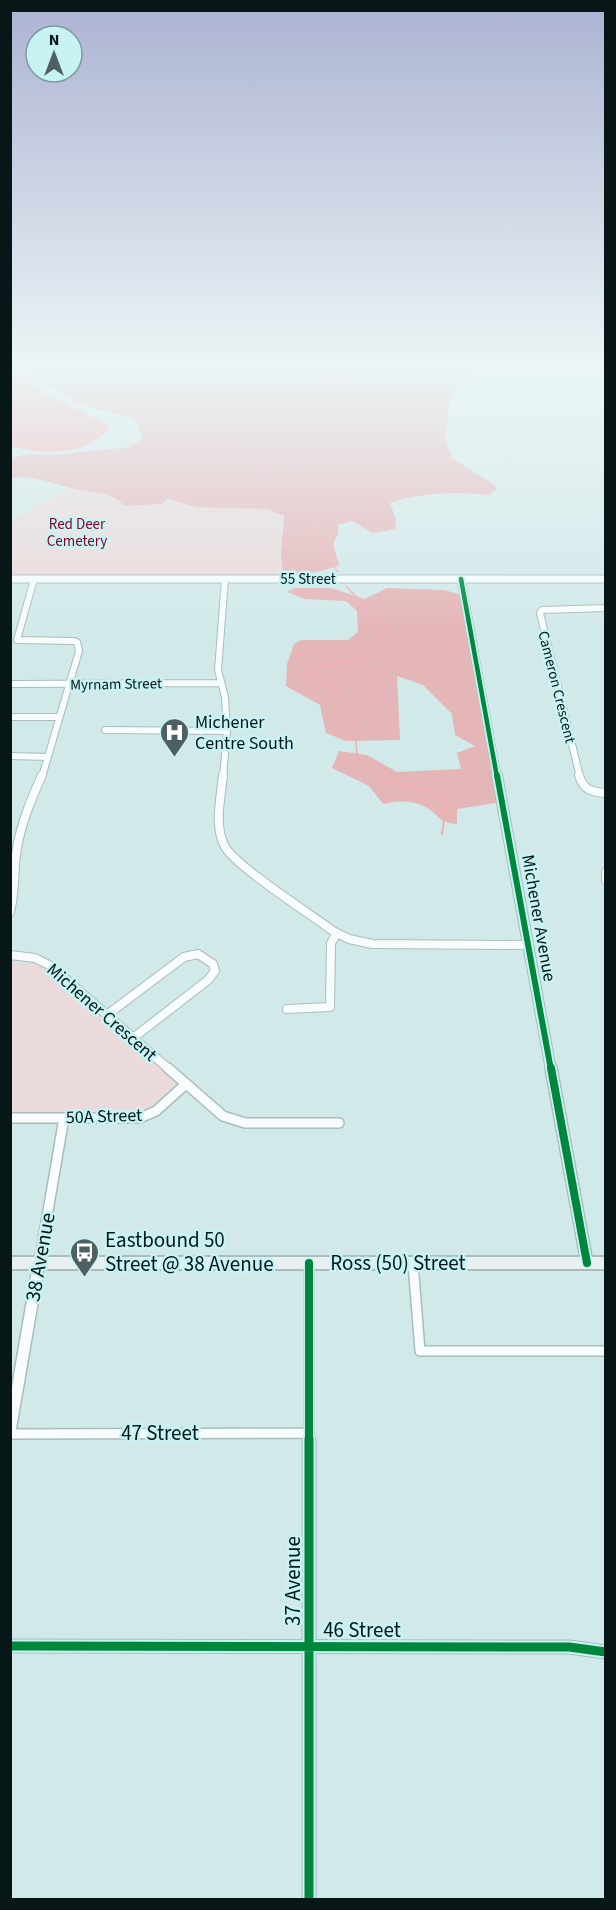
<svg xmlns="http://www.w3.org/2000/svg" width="616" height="1910" font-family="'Source Sans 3',sans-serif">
  <rect width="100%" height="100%" fill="#d2e9ea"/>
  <path fill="#eadada" d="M80,487L103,492L126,502L268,503L282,514L281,575L11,576L10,521L59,493Z
    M11,962L36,964L45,969L172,1075L174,1079V1087L152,1106L139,1111H11Z"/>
  <path fill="#e5b6b8" d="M27,363H481L451,395L445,437L452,458L493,484L497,489L489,495C457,492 420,492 390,503L396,519L395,529L373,533L352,521L338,525V534L333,544L339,565C320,573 303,575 283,575L281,554L284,516L268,509L197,507L168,499L162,504L125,506C109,489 87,493 67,487C47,482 31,475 11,478L10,458L30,454L51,455L132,447L143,438L134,418L77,404L67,396L43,384L32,373Z
    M294,588H331L365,599L387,588L444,590L463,595L502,802L457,809V824C437,823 438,812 423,806C410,800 396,801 383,804L369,786L332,768L339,751L367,755L397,772L461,769L457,753L475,746L455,735L452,714L423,685L397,676L400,740L346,741L326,733L320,705L286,686L287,664L294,644L301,640H348L358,632L357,611L346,601L305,599L287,592Z"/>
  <path fill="#f2afb1" d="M345,363H374C364,382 343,384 324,386L322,381L329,372Z
    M11,367L46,394L94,417L109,427C91,456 40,455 11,446Z"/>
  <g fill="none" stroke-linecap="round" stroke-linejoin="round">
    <path stroke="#f2afb1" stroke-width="1.5" d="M127,445L221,443L305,486L316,497L320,550L338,572
      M346,586L385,628L376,656L309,668V674L353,703L357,756L377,777"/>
    <path stroke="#f2afb1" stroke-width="2" d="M376,775L381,781L443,793L446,805L442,834"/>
    <defs>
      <path id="minor-far3" d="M34,579L17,640L74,641L77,642L79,651L42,777
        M10,684L221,683
        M10,717H59
        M105,730L227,731L225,697L218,670L225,579
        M10,756L48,757
        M223,777L227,731
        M580,777L540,613L542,610L606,608"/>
      <path id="minor-far2" d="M223,775C221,797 214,824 224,845C232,864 312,915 333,931L349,939L372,944L528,945
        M579,775C583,790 592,792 606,793
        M606,872V881
        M10,912C14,896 14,882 15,865C17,833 29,804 42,775
        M10,955L35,958L51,966L170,1070
        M287,1009L330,1007L331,943L337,933
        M107,1015L184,957L198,954L213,964L215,971L208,980L133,1038"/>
      <path id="minor-far1" d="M168,1068L223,1116L245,1123H339
        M10,1118H140L156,1111L186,1084
        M39,1263L64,1118
        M309,1263V1441
        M413,1263L420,1351H606
        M10,1434L309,1433"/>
      <path id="minor" d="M309,1439V1900
        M10,1646L569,1647L606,1652"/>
      <path id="tertiary-far2" d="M10,579H606
        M461,579L497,777"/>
      <path id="tertiary-far1" d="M497,775L551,1070"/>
      <path id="tertiary" d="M551,1068L587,1263
        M10,1431L39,1263"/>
      <path id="secondary" d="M10,1257H606V1269H10Z"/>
    </defs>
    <use href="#minor-far3" stroke="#aabcbc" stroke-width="8"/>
    <use href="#minor-far2" stroke="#aabcbc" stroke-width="10"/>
    <use href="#minor-far1" stroke="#aabcbc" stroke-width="12"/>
    <use href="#minor" stroke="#aabcbc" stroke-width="15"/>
    <use href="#tertiary-far2" stroke="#aabcbc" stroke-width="9"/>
    <use href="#tertiary-far1" stroke="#aabcbc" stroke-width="12"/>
    <use href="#tertiary" stroke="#aabcbc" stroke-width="14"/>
    <use href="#secondary" stroke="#aabcbc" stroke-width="4"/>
    <use href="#minor-far3" stroke="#f8fcfc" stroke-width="6"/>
    <use href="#minor-far2" stroke="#f8fcfc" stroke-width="8"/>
    <use href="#minor-far1" stroke="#f8fcfc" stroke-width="9"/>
    <use href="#minor" stroke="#f8fcfc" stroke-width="12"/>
    <use href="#tertiary-far2" stroke="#f8fcfc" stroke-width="7"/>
    <use href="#tertiary-far1" stroke="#f8fcfc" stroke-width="9"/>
    <use href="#tertiary" stroke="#f8fcfc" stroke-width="11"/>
    <use href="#secondary" fill="#e8f0f1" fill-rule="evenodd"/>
    <defs>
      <path id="cycleway-far3" d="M461,579L497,777"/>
      <path id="cycleway-far2" d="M497,775L551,1070"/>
      <path id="cycleway-far1" d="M551,1068L587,1263
        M309,1263V1441"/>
      <path id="cycleway" d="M309,1439V1900
        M10,1646L569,1647L606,1652"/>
    </defs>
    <use href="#cycleway-far3" stroke="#c8f3f4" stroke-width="8"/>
    <use href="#cycleway-far2" stroke="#c8f3f4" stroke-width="10"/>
    <use href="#cycleway-far1" stroke="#c8f3f4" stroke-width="11"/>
    <use href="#cycleway" stroke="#c8f3f4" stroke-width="13"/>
    <use href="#cycleway-far3" stroke="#00873e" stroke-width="4.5"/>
    <use href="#cycleway-far2" stroke="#00873e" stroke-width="6"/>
    <use href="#cycleway-far1" stroke="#00873e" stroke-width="8"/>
    <use href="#cycleway" stroke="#00873e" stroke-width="9"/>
  </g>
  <linearGradient id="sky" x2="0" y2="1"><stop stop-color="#acb2d2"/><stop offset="0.58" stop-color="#ebf5f6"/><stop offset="1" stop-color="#ebf5f6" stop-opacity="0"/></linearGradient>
  <rect width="616" height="630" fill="url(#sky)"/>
  <defs>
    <symbol id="hospital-pin" viewBox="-11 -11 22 30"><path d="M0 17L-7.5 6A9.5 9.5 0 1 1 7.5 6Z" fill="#4e6061" stroke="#c8f3f4"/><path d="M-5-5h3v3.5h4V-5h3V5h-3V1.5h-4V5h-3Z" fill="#fff"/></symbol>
    <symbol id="bus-pin" viewBox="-11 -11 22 30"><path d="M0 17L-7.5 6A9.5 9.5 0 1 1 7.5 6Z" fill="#4e6061" stroke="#c8f3f4"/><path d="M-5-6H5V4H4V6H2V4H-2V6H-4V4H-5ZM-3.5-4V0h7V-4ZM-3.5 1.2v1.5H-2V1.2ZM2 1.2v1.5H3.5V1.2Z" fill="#fff"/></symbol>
  </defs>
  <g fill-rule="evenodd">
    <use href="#hospital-pin" x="158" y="716" width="33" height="45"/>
    <use href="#bus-pin" x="68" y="1236" width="33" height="45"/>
  </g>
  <g text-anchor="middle" stroke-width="5" stroke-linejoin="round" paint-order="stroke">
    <g font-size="15" fill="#870523" stroke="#c8f3f4">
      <text x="77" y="529">Red Deer<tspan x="77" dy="17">Cemetery</tspan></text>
    </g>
    <g font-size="15" fill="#071717" stroke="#c8f3f4">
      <text x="308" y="584">55 Street</text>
      <text transform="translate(116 684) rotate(-1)" y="5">Myrnam Street</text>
      <text transform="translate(557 687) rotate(76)" y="5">Cameron Crescent</text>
    </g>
    <g font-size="18" fill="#071717" stroke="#c8f3f4" text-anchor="start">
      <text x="195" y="728">Michener<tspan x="195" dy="21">Centre South</tspan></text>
    </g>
    <g font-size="18" fill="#071717" stroke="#c8f3f4">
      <text transform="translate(539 918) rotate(80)" y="6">Michener Avenue</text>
      <text transform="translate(102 1012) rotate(41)" y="6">Michener Crescent</text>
      <text transform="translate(104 1116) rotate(-2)" y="6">50A Street</text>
    </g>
    <g font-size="21" fill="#071717" stroke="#c8f3f4" text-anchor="start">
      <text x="105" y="1247">Eastbound 50<tspan x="105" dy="24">Street @ 38 Avenue</tspan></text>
    </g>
    <g font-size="21" fill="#071717" stroke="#c8f3f4">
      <text transform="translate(40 1257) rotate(-80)" y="7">38 Avenue</text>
      <text x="398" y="1270">Ross (50) Street</text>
      <text x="160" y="1440">47 Street</text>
      <text transform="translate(293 1581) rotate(-90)" y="7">37 Avenue</text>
      <text x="362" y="1637">46 Street</text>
    </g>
  </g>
  <rect width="616" height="1910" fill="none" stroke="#071717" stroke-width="24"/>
  <g transform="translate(54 54)"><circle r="28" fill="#c8f3f4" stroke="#7b9b9c" stroke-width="1.5"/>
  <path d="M0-4.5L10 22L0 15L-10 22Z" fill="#4e6061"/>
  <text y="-9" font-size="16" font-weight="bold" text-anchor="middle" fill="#071717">N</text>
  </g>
</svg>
